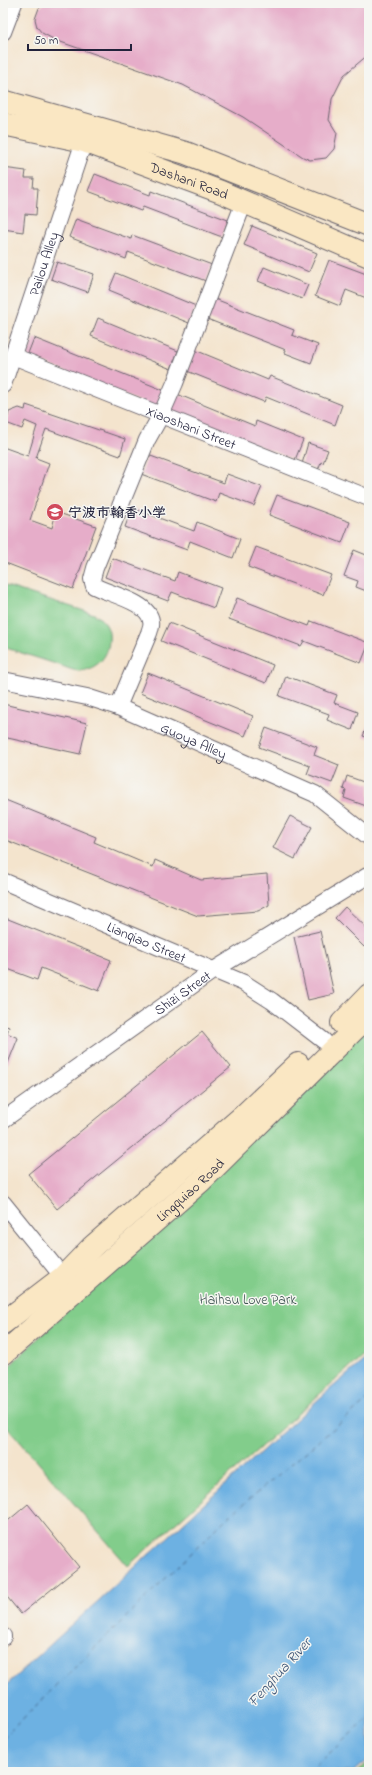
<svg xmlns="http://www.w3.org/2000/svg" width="372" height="1775" font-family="'Indie Flower','LXGW WenKai TC',sans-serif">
  <rect width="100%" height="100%" fill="#f6f6f2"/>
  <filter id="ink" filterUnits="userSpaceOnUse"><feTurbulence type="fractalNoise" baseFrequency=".025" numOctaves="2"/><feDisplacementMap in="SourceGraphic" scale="8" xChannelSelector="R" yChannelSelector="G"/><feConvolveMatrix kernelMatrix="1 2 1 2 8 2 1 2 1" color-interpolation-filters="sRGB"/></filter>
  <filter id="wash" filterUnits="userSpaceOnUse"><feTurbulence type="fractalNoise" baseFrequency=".012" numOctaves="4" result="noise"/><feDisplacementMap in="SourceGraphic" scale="16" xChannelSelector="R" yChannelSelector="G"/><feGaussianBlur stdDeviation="0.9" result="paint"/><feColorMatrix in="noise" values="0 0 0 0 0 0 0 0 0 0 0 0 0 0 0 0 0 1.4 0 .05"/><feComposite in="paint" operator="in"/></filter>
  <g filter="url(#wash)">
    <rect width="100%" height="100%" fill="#f4e4cd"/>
    <path fill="#82cd8b" stroke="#527863" d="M3,585L94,614C104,620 111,628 109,641C108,658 96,669 80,671C73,671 65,667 59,665C40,659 22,653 3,647Z
      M369,1021V1350L128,1566L3,1422V1372Z
      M369,1761V1772H358Z"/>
    <path fill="#6db1e2" stroke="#486a8e" d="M369,1356V1759L354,1772H3V1688L321,1397Z"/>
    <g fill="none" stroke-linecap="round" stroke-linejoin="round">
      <path stroke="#3c5475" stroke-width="1" stroke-dasharray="5 4" stroke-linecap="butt" d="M3,1738L228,1517L369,1399
        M309,1772L369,1717"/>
    </g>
    <g id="blocks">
      <path fill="#e6adc9" d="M45,3H359L369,5V54L344,75L332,99L329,120L337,133L334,149L326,158L310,160L303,157L243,117L183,85L55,40L42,33L37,27L35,19L39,8Z
        M3,168L26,171L25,178H34L33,188H38L36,215L25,214L23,232L3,229Z
        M95,174L150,195L151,191L228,220L222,237L143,207L141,211L88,191Z
        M76,219L131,239L132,235L212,265L206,281L128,252L126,259L69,237Z
        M252,226L317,253L309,272L244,245Z
        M329,260L369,275V299L346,290L340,306L315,296Z
        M57,262L94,274L88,292L51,279Z
        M264,267L308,285L302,299L258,281Z
        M116,273L196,306L189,323L109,290Z
        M215,299L294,330L292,335L318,345L311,363L285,353L286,350L207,319Z
        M98,318L178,351L171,369L91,336Z
        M34,338L163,390L156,408L27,356Z
        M195,350L268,380L270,376L342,405L335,425L266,397L264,402L187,371Z
        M177,394L255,426L256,421L303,440L295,460L250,442L248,445L169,414Z
        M26,405L125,439L120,456L46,429L36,458L49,463L30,520L52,528L56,512L96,526L73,589L3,562V447L28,456L37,426L25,421L22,429L6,423L9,412L19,408L25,410Z
        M308,443L328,450L323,463L321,462L318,470L302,464Z
        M148,455L224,483L227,474L262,487L254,506L219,493L216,502L141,474Z
        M277,495L350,522L342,543L269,515Z
        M132,508L194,531L197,522L240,539L233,558L190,541L187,550L125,527Z
        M256,547L331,575L323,595L248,567Z
        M354,550L369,556V592L356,587L358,581L344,576Z
        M112,558L175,581L178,572L221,588L214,608L172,592L168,601L105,577Z
        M237,598L309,626L311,621L369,643L361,663L304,641L301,646L229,619Z
        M169,623L273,665L266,683L161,641Z
        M148,673L253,716L245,736L140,693Z
        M286,676L337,695L334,703L358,712L352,730L327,720L329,714L279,696Z
        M3,704L87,723L80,754L3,737Z
        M369,722V738L363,736Z
        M266,728L317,747L314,755L339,765L332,783L307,774L310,766L259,747Z
        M347,776L369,784V807L344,798L346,790L343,789Z
        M3,799L96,837L94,842L153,867L155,860L201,880L267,874L269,905L258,911L198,916L3,839Z
        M290,816L312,827L295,859L273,848Z
        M345,907L369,930V942L364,947L335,918Z
        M3,917L111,960L99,991L41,968L37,980L5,968L3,969Z
        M320,931L334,994L308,1000L294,937Z
        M3,1025L9,1027L7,1033L18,1038L8,1063L3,1066Z
        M202,1032L231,1067L57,1209L28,1174Z
        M28,1504L79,1567L21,1614L3,1592V1525Z"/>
    </g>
  </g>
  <g filter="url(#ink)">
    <use href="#blocks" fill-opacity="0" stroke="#6c666e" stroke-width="1"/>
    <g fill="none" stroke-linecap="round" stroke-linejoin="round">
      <defs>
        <g id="street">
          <path d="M3,32L14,3"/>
          <path id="s1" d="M13,356L369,498"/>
          <path id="s2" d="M3,385L84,141"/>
          <path id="s3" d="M3,680L87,697L118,707L315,794L369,837"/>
          <path d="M118,707L149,633C150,630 152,624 151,621C149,602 109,594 94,586L92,579L95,568L147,440L161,415L175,383L244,202"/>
          <path id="s4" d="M3,881L244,983L272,1001L324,1041"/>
          <path id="s5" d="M3,1120L214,970L369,875"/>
          <path d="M3,1203L63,1277"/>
          <path d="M3,1636V1637"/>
        </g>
        <g id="secondary">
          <path d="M3,101L186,153L369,225"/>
          <path id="s6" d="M3,124L84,141L221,192L369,256"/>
          <path d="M342,1023L369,995"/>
          <path d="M3,1323L63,1277L92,1247L243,1116L298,1064"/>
          <path id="s7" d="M3,1354L201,1181L369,1015"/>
        </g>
      </defs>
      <use href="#street" stroke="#6c666e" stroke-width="18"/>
      <use href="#secondary" stroke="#6c666e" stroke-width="24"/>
      <use href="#street" stroke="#fff" stroke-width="16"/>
      <use href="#secondary" stroke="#fae7c3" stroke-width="22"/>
    </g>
  </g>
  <defs>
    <symbol id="school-disc" viewBox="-11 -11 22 22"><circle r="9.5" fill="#d1495b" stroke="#f6f6f2"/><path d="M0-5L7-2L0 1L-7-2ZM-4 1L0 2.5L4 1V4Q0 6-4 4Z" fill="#fff"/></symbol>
  </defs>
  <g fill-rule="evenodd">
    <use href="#school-disc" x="45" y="502" width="20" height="20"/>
  </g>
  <g text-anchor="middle" stroke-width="3" stroke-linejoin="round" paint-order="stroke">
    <g font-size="14" fill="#22223b" stroke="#f6f6f2">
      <text dy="5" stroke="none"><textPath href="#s6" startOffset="195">Dashani Road</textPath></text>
      <text dy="5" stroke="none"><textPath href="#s2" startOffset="128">Pailou Alley</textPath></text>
      <text dy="5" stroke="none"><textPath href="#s1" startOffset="192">Xiaoshani Street</textPath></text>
      <text dy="5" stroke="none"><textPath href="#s3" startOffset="201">Guoya Alley</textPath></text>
      <text dy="5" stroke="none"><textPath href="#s4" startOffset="156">Lianqiao Street</textPath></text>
      <text dy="5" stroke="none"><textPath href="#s5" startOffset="220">Shizi Street</textPath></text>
      <text dy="5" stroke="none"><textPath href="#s7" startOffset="249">Lingquiao Road</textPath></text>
    </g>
    <g font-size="14" font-weight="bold" fill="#22223b" stroke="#f6f6f2" text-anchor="start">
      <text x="68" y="517">宁波市翰香小学</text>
    </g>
    <g font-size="14" fill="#3f5553" stroke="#f6f6f2">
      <text x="248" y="1304">Haihsu Love Park</text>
    </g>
    <g font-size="15" font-style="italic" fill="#3c5475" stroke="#f6f6f2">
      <text transform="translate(279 1672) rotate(-48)" y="5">Fenghua Rıver</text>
    </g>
  </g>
  <rect width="372" height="1775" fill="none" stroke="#f6f6f2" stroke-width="16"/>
  <path d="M28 44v6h103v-6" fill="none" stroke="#22223b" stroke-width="2"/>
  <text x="34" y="44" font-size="12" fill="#22223b" stroke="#f6f6f2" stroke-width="3" paint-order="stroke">50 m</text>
</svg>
